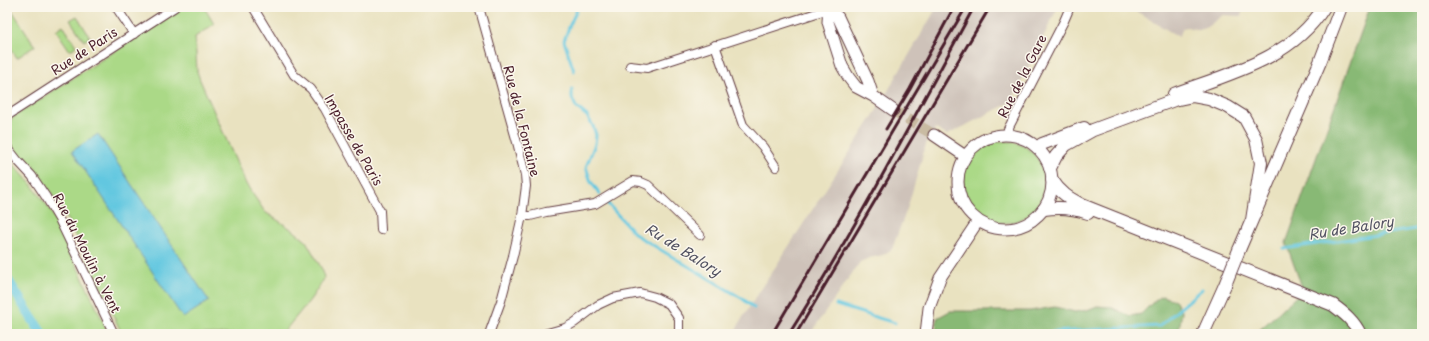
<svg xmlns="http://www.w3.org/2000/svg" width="1429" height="341" font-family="'Playpen Sans',sans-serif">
  <rect width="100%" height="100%" fill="#fbf7ec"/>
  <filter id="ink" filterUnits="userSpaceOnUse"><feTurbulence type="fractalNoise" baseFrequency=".025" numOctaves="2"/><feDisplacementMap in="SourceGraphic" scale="8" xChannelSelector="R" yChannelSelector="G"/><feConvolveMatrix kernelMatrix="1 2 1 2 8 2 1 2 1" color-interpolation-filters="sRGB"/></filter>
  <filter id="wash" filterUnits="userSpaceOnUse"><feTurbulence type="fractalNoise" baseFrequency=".012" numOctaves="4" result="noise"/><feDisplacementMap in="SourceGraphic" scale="16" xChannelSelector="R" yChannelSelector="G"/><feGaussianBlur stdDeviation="0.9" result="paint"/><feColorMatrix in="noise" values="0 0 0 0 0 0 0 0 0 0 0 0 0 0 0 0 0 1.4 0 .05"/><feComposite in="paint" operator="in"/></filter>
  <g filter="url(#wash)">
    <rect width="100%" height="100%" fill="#e9e2c0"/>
    <path fill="#cec2b9" d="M937,7H1058L1011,102L947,135L936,129L926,144L908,206L892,249L883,255L869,258L860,262L810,334H734L743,317L875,113Z
      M1129,7H1244L1241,16L1223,15L1207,27L1202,29H1195L1187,27L1183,28L1179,37Z"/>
    <path fill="#abd987" stroke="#7a7c59" d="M7,7H10L35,46L17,58L7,42Z
      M183,7H204L214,24L195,37L197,71L200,80L246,184L265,212L294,231L306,241L323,271L324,279L310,300L282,334H122L76,237L63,212L41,177L7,142V126L13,117Z
      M77,16L90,37L84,41L70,20Z
      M63,25L76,46L70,51L56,30Z
      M963 182a41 41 0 1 1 82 0a41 41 0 1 1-82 0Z
      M7,157L31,184L51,211L109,334H7Z"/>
    <path fill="#88b974" stroke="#696c50" d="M1370,7H1422V334H1255L1303,290L1286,243Z
      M1162,296L1175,300L1182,313L1178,334H936L937,318L950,311H1030L1055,307L1075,312L1087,310L1097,306L1110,307L1130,316L1141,314L1152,303Z"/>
    <path fill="#62c7e0" stroke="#567386" d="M98,134L209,301L183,318L72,151Z"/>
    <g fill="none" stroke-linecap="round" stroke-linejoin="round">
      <path stroke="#62c7e0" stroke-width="3" d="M574,71L564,41L569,27L578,7
        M572,89V98L576,107L587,116L593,126L596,135L595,144L586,167L591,182L600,194
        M607,203L636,235L743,299L754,308
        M1284,249L1422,228
        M836,305L895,323
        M1018,334L1160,326L1202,289"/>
      <path stroke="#62c7e0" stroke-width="10" d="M7,279L42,334"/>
    </g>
  </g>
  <g filter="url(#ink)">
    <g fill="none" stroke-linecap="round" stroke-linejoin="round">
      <path stroke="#c9bba2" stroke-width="11" stroke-dasharray="11 5.5" stroke-linecap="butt" d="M893,110L934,135"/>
      <defs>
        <path id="street" d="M116,7L134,34
          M253,7L294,75L311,89L325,109L380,211L381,230
          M479,7L518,146L525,175L526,186L522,216L513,256L501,301L489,334
          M715,45L743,125L763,147L776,167
          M630,66L647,68L829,9
          M7,116L175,7
          M1007,134L1008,129L1064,21L1070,7
          M7,147L18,161L32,176L46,197L60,221L114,334
          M522,216H530L546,212L595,204L633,181L641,182L648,185L700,235
          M544,334L565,328L574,323L598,305L613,298L640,293L655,297L669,304L679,318V334"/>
        <path id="secondary" d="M829,7L828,22L842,66L849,78L856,87L873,96L893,110
          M829,9L838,17L868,81L873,96
          M958 182a47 47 0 1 1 94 0a47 47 0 1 1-94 0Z
          M934,135L965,156
          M926,334L929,308L940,278L978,221"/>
        <path id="primary" d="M1174,94C1228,74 1292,59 1324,7
          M1038,148L1042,144L1084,128
          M1050,168L1056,156L1066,145L1093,130L1174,100L1193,96L1209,99L1228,107L1244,117L1256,139L1261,163L1252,220
          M1052,180C1060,193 1069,198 1082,205L1333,305C1344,313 1354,321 1360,334
          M1044,209C1059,207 1074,208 1088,213
          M1239,250L1320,62L1341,7
          M1203,334L1225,285"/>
      </defs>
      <use href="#street" stroke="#623c41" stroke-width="10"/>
      <use href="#secondary" stroke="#623c41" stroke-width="13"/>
      <use href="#primary" stroke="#623c41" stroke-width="14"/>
      <use href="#street" stroke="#fff" stroke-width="8"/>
      <use href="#secondary" stroke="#fff" stroke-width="11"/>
      <use href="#primary" stroke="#fff" stroke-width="12"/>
      <path stroke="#4a1f2b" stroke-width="3" d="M886,129L910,89L954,7
        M772,334L966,7
        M789,334C856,228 914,117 974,7
        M796,334L990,7"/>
      <defs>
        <path id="primary-bridge" d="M1225,285L1239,250"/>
      </defs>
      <use href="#primary-bridge" stroke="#623c41" stroke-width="14" stroke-linecap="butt"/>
      <use href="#primary-bridge" stroke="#fff" stroke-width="12"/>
    </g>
  </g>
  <g text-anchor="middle" stroke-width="3" stroke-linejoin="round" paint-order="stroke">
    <g font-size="13" fill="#4a1f2b" stroke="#fbf7ec">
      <text transform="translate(84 51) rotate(-33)" y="5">Rue de Paris</text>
      <text transform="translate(1022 76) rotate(-63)" y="5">Rue de la Gare</text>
      <text transform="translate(522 121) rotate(76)" y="5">Rue de la Fontaine</text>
      <text transform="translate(354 140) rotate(60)" y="5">Impasse de Paris</text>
      <text transform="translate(87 253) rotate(63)" y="5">Rue du Moulin à Vent</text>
    </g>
    <g font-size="14" font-style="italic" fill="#515161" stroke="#fbf7ec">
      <text transform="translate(1351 228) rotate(-9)" y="5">Ru de Balory</text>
      <text transform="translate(683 250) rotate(32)" y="5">Ru de Balory</text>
    </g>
  </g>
  <rect width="1429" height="341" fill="none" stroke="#fbf7ec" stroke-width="24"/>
</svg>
